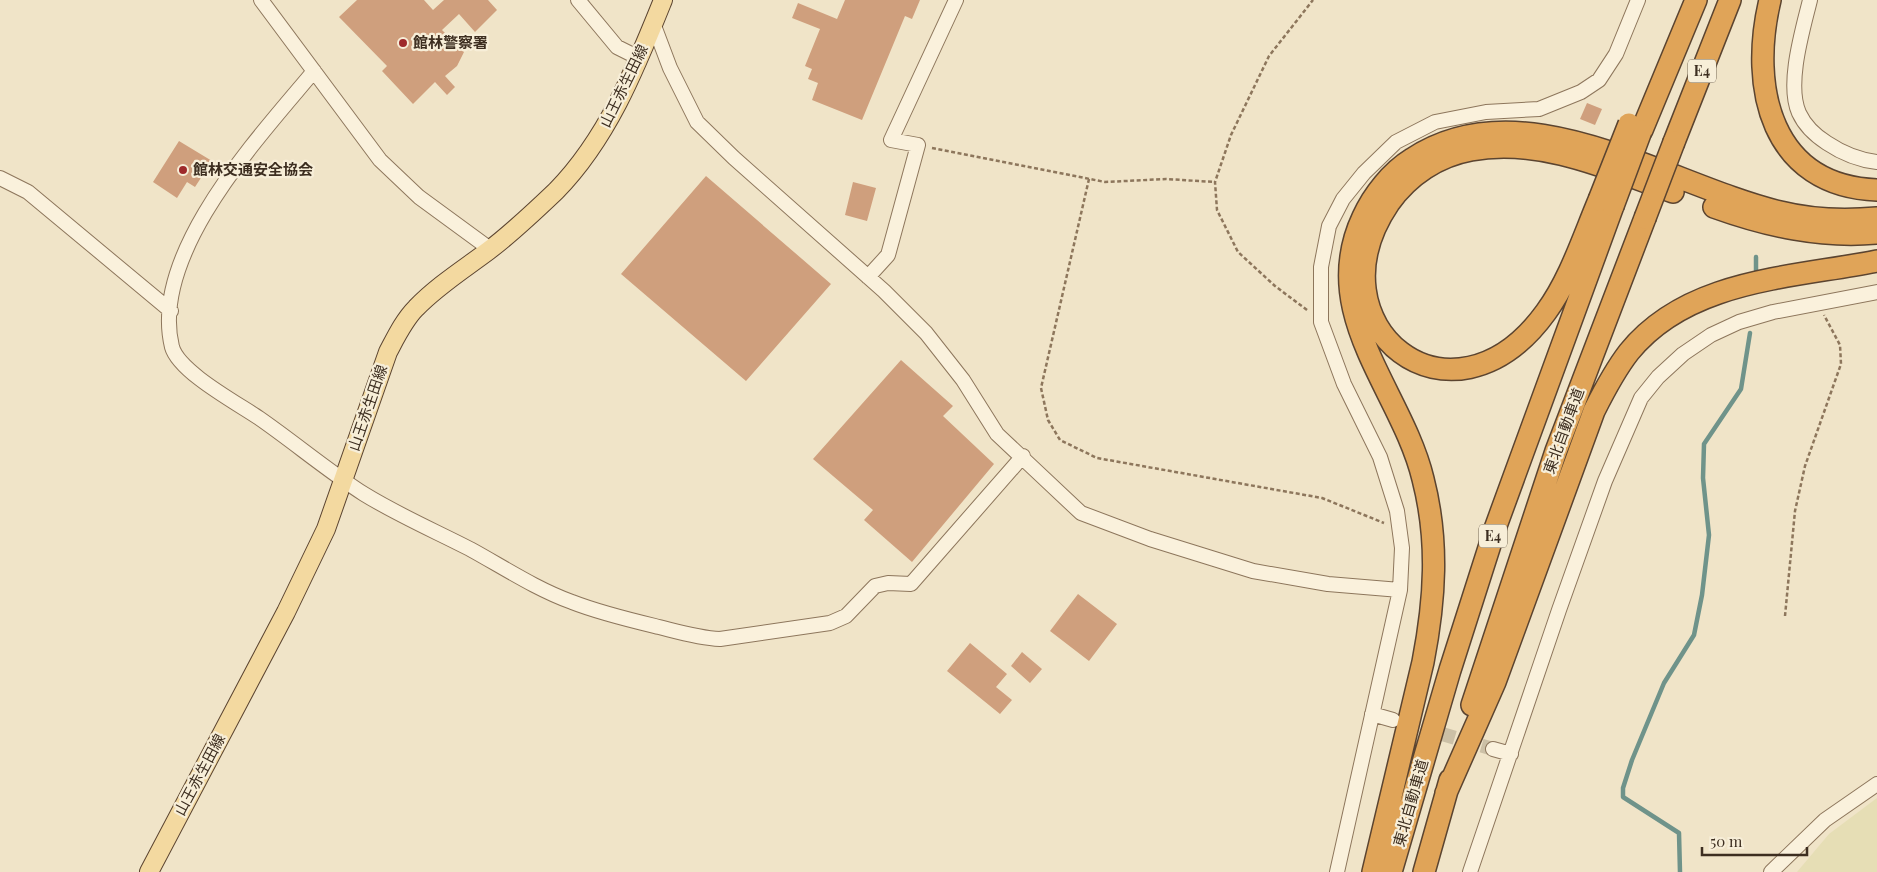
<svg xmlns="http://www.w3.org/2000/svg" width="1877" height="872" font-family="'Playfair Display','Noto Sans JP',serif">
  <rect width="100%" height="100%" fill="#f0e4c8"/>
  <path fill="#e6deb5" d="M1877,798V872H1797L1829,834Z"/>
  <g fill="none" stroke-linecap="round" stroke-linejoin="round">
    <path stroke="#6f938a" stroke-width="4.5" d="M1756,270V257
      M1680,872L1679,833L1623,797V788L1632,760L1664,683L1694,635L1702,595L1709,535L1703,478L1704,444L1741,389L1750,333"/>
  </g>
  <path fill="#cf9f7d" d="M357,0H424L433,10L444,0H488L497,10L475,32L459,14L442,30L464,52L457,66L445,76L455,87L447,95L435,82L413,104L382,71L387,66L339,17Z
    M845,0H920L912,19L905,16L862,120L812,100L818,83L808,79L812,69L805,66L820,29L792,18L798,3L837,19Z
    M1587,103L1602,109L1595,125L1580,119Z
    M179,141L212,161L195,187L187,182L177,198L153,182Z
    M706,176L831,284L746,381L621,274Z
    M853,182L876,188L867,221L845,215Z
    M901,360L953,406L943,416L994,464L912,562L864,520L873,510L813,459Z
    M1078,594L1117,624L1089,661L1050,631Z
    M970,643L1007,674L996,687L1012,700L1000,714L947,671Z
    M1022,652L1042,669L1030,683L1011,666Z"/>
  <g fill="none" stroke-linecap="round" stroke-linejoin="round">
    <path stroke="#ccc0a6" stroke-width="14" stroke-dasharray="14 7" stroke-linecap="butt" d="M1401,722L1493,749"/>
    <defs>
      <path id="minor" d="M261,0L380,160L419,197L490,249
        M578,0L617,47L639,58
        M1810,0C1803,29 1786,84 1799,113C1805,126 1816,136 1827,143C1842,153 1859,160 1877,162
        M653,23L670,68L697,122L734,158L884,291L926,333L963,380L997,434L1081,513L1150,539L1253,571L1328,584L1400,590
        M314,71C259,137 149,254 172,347C179,372 237,403 259,418C295,443 328,471 364,494C398,515 435,531 470,549C503,567 536,589 572,602C600,613 630,620 659,627C679,632 699,638 720,639L830,623L846,616L875,586L888,583L911,584L1023,456
        M0,178L28,192L171,311
        M868,277L888,255L918,145L891,140L956,0
        M1372,714L1393,720
        M1493,749L1511,754
        M1337,872L1400,590L1402,548L1397,511L1380,457L1344,384L1321,322V267L1329,226L1343,199L1364,173L1396,142L1435,122L1486,112L1539,109L1581,92L1599,80L1616,54L1638,0
        M1470,872L1559,610L1605,481L1641,398L1658,377L1683,354L1711,335L1739,322L1773,312L1877,292
        M1771,872L1825,820L1877,784"/>
      <path id="major" d="M149,872L286,612L326,529L388,352C396,337 404,320 416,308C437,286 464,269 488,251C512,233 534,212 556,191C608,138 636,67 663,0"/>
      <path id="highway" d="M1770,0C1749,88 1771,186 1877,190
        M1642,130L1696,0
        M1674,142L1730,0
        M1599,200C1583,238 1570,279 1546,312C1451,443 1306,325 1389,203C1409,175 1438,156 1471,150C1540,137 1610,169 1673,192
        M1714,207C1767,226 1820,238 1877,233
        M1472,705L1556,451L1645,218
        M1446,793L1495,682L1594,411C1604,391 1615,370 1629,352C1688,279 1792,278 1877,261
        M1373,872L1423,662C1435,600 1439,541 1423,479C1402,391 1317,314 1363,217C1373,195 1391,172 1412,159C1524,85 1667,185 1780,212C1812,220 1844,221 1877,218
        M1391,872L1450,670L1496,526L1613,206
        M1424,872L1450,780"/>
    </defs>
    <use href="#minor" stroke="#8d765c" stroke-width="16"/>
    <use href="#major" stroke="#5b4430" stroke-width="20"/>
    <use href="#highway" stroke="#5b4430" stroke-width="24"/>
    <path stroke="#8d765c" stroke-width="2.5" stroke-dasharray="4 2.5" stroke-linecap="butt" d="M932,148L1105,182L1166,179L1215,182
      M1089,179L1041,388L1048,420L1060,440L1097,458L1322,498L1384,523
      M1307,310L1275,286L1238,252L1217,210L1215,182L1231,135L1269,56L1313,0
      M1785,616L1795,511L1805,466L1841,364L1840,345L1824,315"/>
    <use href="#minor" stroke="#faf1dc" stroke-width="14"/>
    <use href="#major" stroke="#f3d9a0" stroke-width="18"/>
    <use href="#highway" stroke="#e0a458" stroke-width="21"/>
    <defs>
      <path id="highway-bridge" d="M1599,200L1629,124
        M1613,206L1641,131
        M1645,218L1674,142"/>
    </defs>
    <use href="#highway-bridge" stroke="#5b4430" stroke-width="24" stroke-linecap="butt"/>
    <use href="#highway-bridge" stroke="#e0a458" stroke-width="21"/>
  </g>
  <g fill="#9e2a2b" stroke="#f7eed8" stroke-width="2">
    <circle cx="403" cy="43" r="5"/>
    <circle cx="183" cy="170" r="5"/>
  </g>
  <g text-anchor="middle" stroke-width="4.5" stroke-linejoin="round" paint-order="stroke">
    <g fill="#f7eed8" stroke="#756857" stroke-width="1">
      <rect x="1688" y="59.5" width="28" height="23" rx="4"/>
      <rect x="1479" y="524.5" width="28" height="23" rx="4"/>
    </g>
    <g font-size="14" font-weight="bold" fill="#3d2e20">
      <text x="1702" y="76">E4</text>
      <text x="1493" y="541">E4</text>
    </g>
    <g font-size="15" font-weight="bold" fill="#3d2e20" stroke="#f7eed8" text-anchor="start">
      <text x="413" y="48">館林警察署</text>
      <text x="193" y="175">館林交通安全協会</text>
    </g>
    <g font-size="15" fill="#3d2e20" stroke="#f7eed8">
      <text transform="translate(624 86) rotate(-64)" y="5">山王赤生田線</text>
      <text transform="translate(368 408) rotate(-71)" y="5">山王赤生田線</text>
      <text transform="translate(1564 431) rotate(-70)" y="5">東北自動車道</text>
      <text transform="translate(200 775) rotate(-62)" y="5">山王赤生田線</text>
      <text transform="translate(1411 803) rotate(-74)" y="5">東北自動車道</text>
    </g>
  </g>
  <path d="M1702 847v8h105v-8" fill="none" stroke="#3d2e20" stroke-width="2.5"/>
  <text x="1710" y="847" font-size="15" fill="#3d2e20" stroke="#f7eed8" stroke-width="4" paint-order="stroke">50 m</text>
</svg>
